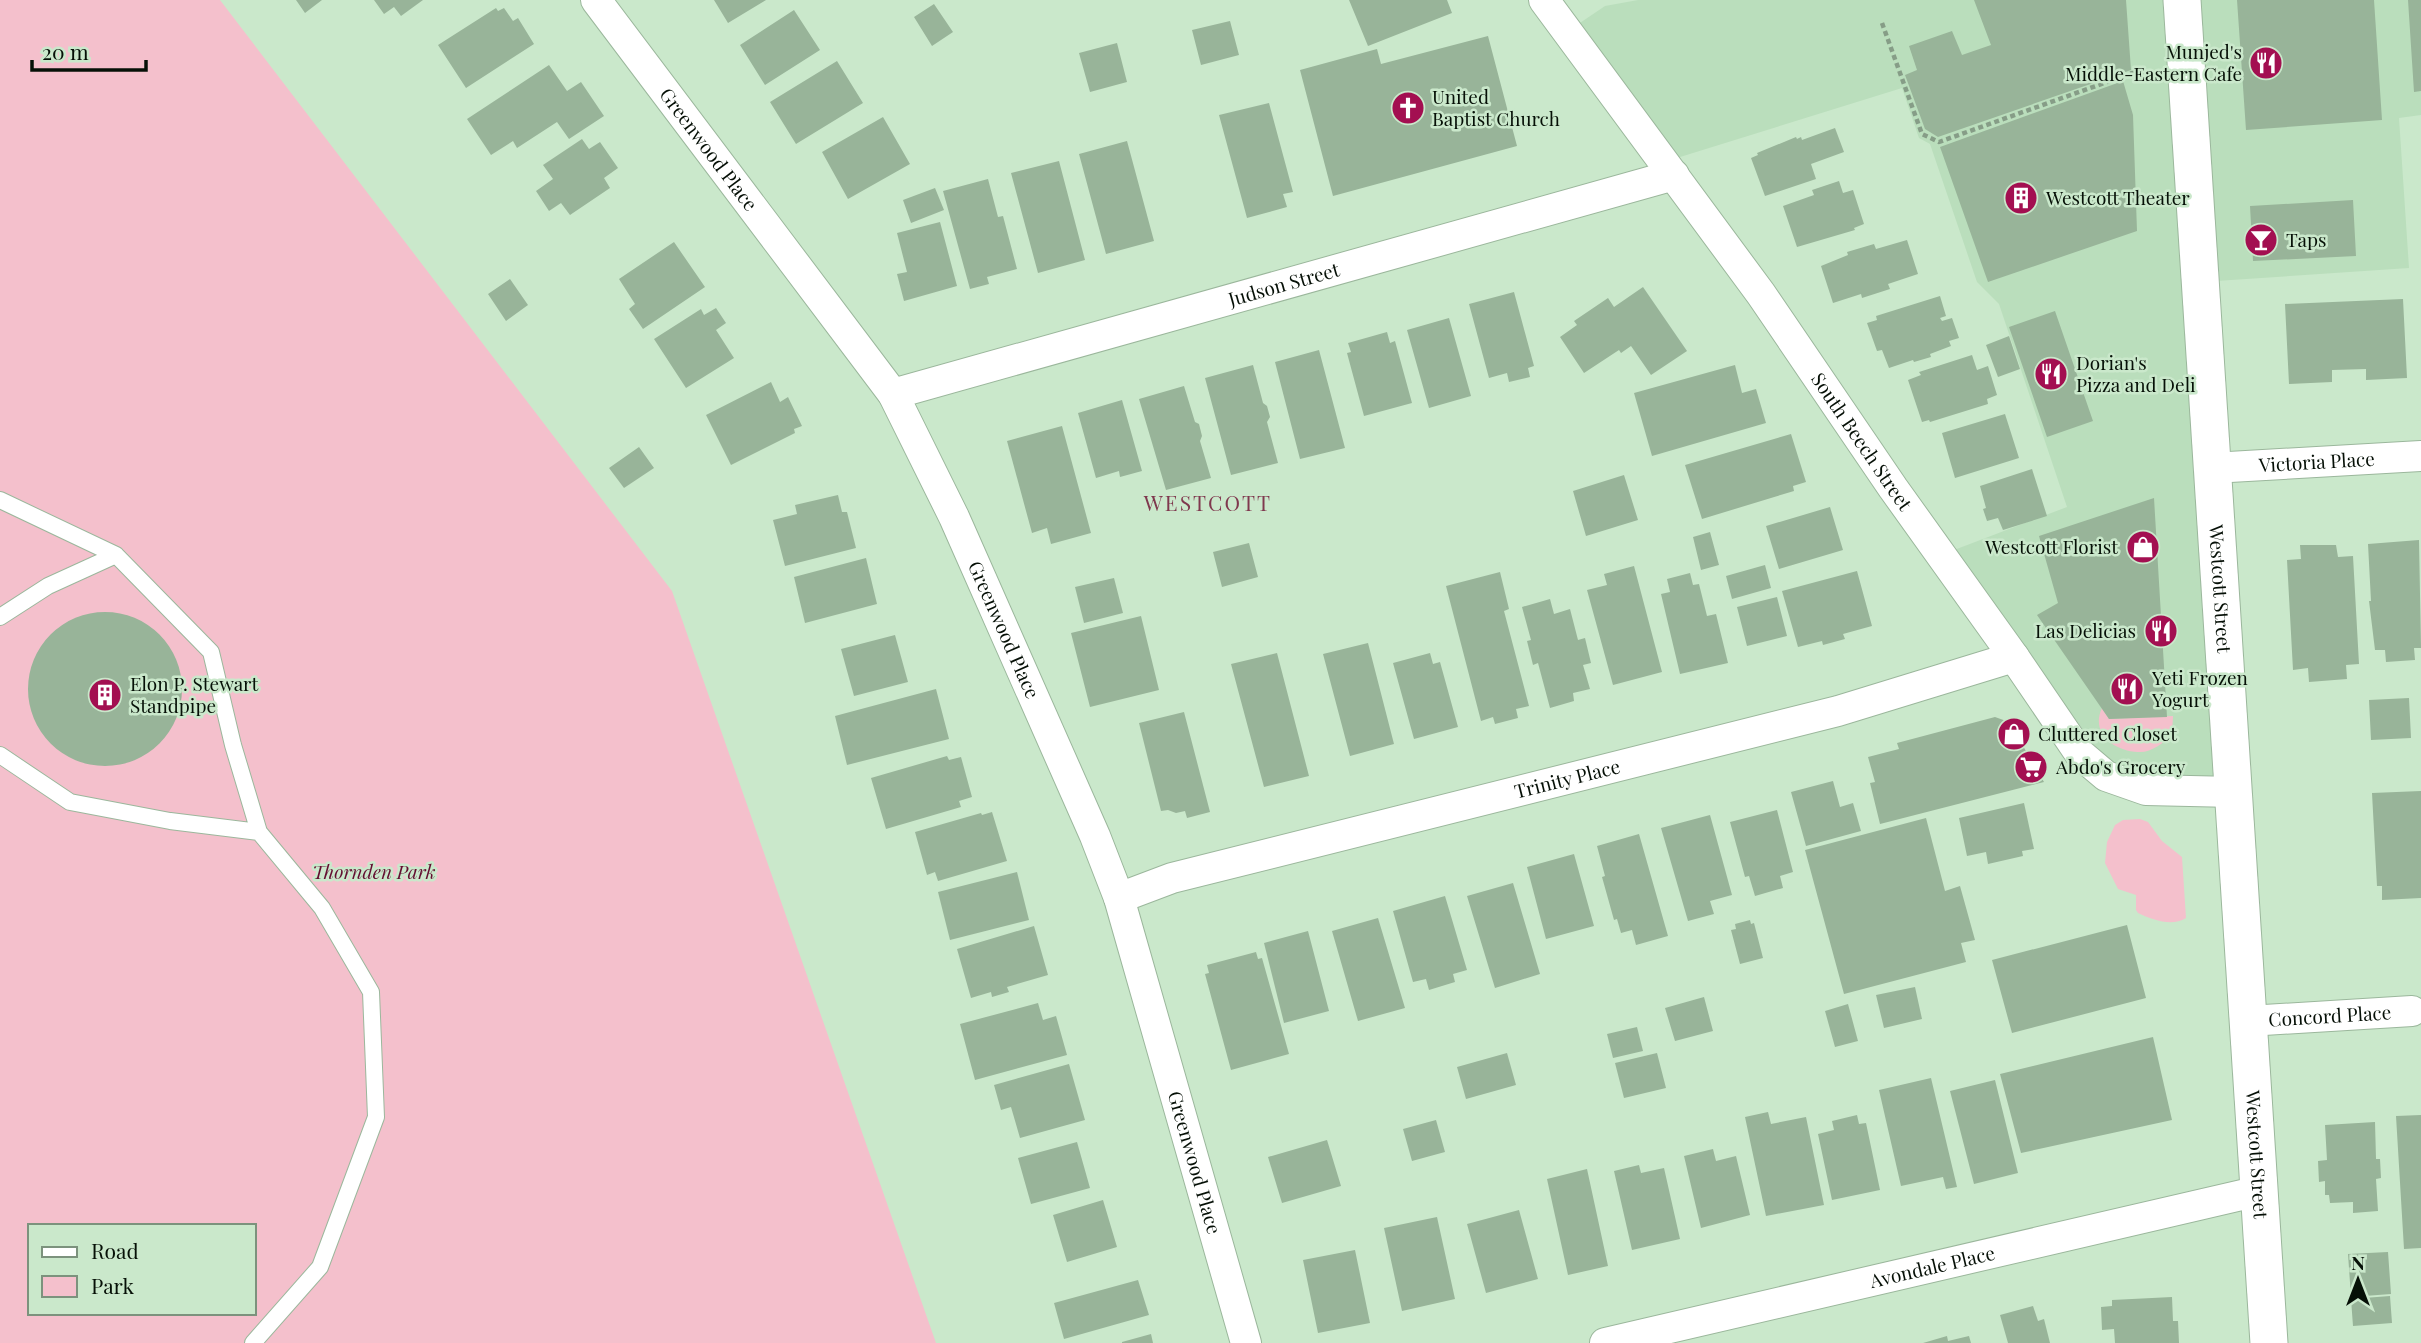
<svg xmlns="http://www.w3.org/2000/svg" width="2421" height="1343" font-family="'Playfair Display',serif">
  <rect width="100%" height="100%" fill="#cae8cb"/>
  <path fill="#badebc" d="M1638,0H2421V115L2399,118L2409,268L2201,282L2234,792L2106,776L1941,555L2067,507L1999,304L1977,282L1930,144L1919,138L1902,88L1664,162L1568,31L1605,6Z"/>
  <path fill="#f4c0cc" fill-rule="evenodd" d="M0,0H220L672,591L936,1343H0ZM30,1226H254V1313H30Z
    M2102,708L2109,719L2173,716L2172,734C2164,743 2151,753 2138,752C2114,751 2090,733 2102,708Z
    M2140,819L2148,822L2162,841L2182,857L2186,918C2172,927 2153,920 2138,913L2136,910V895L2118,889L2105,863L2107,842L2115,825L2123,820Z"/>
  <path fill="#98b499" d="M296,0H322L305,13Z
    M374,0H423L401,16L394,7L384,14Z
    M714,0H766L728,23Z
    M1349,0H1447L1452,13L1368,46Z
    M1974,0H2126L2131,70L1938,137L1925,129L1905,75L1917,70L1909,46L1952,31L1962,55L1991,45Z
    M2237,0H2374L2382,120L2246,130Z
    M2408,0H2421V91L2414,92Z
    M934,4L953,32L932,46L914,17Z
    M496,8L498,11L504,8L513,21L518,18L534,44L466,88L438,45Z
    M794,10L820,50L765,85L740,45Z
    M1230,21L1239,55L1201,65L1192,30Z
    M1488,36L1517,146L1333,196L1300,70L1377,49L1381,64Z
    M1117,43L1127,82L1090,92L1079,53Z
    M837,61L863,103L796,144L770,102Z
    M549,65L567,91L581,82L604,116L569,139L557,122L517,148L513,141L491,155L467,119Z
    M2123,81L2133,115L2137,231L1988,282L1940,147Z
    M1269,103L1293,192L1283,194L1287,207L1247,218L1219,115Z
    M883,117L910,164L848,199L822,152Z
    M1835,128L1844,152L1811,164L1816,179L1765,196L1751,158L1758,155L1757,153L1796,137L1797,139L1801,137L1802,140Z
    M582,139L589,149L600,142L618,168L604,178L610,188L570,215L561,203L549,211L536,191L553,179L543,165Z
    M1127,141L1154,241L1106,254L1079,154Z
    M1059,161L1085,260L1038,273L1011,173Z
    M988,179L998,217L1003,216L1017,269L987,277L989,284L970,289L943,191Z
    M1839,181L1843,193L1853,190L1864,224L1854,228L1855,230L1797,247L1783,206L1814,195L1812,190Z
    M935,188L944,210L911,223L903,200Z
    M2353,200L2356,256L2253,261L2250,206Z
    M940,222L957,286L904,301L897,274L907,272L897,233Z
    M1907,240L1918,274L1888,284L1890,289L1862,298L1861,294L1833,303L1821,266L1848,255L1847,252L1874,244L1876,249Z
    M674,242L705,287L643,329L629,309L635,304L619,279Z
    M510,279L528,305L506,321L488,294Z
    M1643,287L1687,351L1651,375L1631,346L1621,353L1619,350L1584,373L1560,337L1577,325L1574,321L1608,298L1614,307Z
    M1514,292L1534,366L1528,368L1530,377L1509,382L1507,373L1489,378L1469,304Z
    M1940,296L1946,316L1940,318L1942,321L1952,318L1959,338L1949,341L1951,346L1930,354L1931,357L1914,362L1913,360L1889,368L1882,350L1877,351L1867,323L1877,320L1876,316Z
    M2403,299L2407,378L2366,380V369L2332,370V382L2289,384L2285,304Z
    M716,308L726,323L716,330L734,358L686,388L654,339L701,309L704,315Z
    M2055,311L2093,421L2047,437L2009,327Z
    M1449,318L1471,396L1429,408L1407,330Z
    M1387,332L1390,343L1395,341L1412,403L1364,416L1347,353L1351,352L1348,343Z
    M2009,336L2020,369L1998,377L1986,345Z
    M1319,350L1345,448L1300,459L1275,362Z
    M1972,355L1977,370L1988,366L1997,395L1987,399L1988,404L1930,422L1929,420L1922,422L1908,380L1921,375L1919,372Z
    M1253,365L1263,403L1267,406L1270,417L1267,422L1278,463L1231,475L1205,378Z
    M1735,365L1742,393L1756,389L1766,423L1652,456L1634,393Z
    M771,382L780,402L788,397L802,426L794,429L795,433L731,465L706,415Z
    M1184,386L1195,422L1199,424L1202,436L1200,441L1211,478L1166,490L1139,399Z
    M1122,400L1142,471L1120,477L1119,471L1096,478L1078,413Z
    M2005,414L2019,458L1955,478L1942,433Z
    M1062,426L1091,533L1051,544L1047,528L1032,533L1007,441Z
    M1791,434L1806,482L1793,486L1794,491L1702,519L1685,465Z
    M639,447L654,468L624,488L609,468Z
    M2032,469L2047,516L2003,530L1998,518L1987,521L1983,509L1986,508L1980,486Z
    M1624,475L1638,520L1586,536L1573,491Z
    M838,495L842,512H847L856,548L785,566L773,520L797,514L795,505Z
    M2154,498L2167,717L2109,719L2037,615L2058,603L2039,536Z
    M1830,507L1843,550L1779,569L1766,526Z
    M1710,532L1719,565L1701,570L1693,537Z
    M2419,540L2421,648H2414L2415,660L2386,662L2385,650H2375L2369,601H2371L2368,544Z
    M1249,543L1258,577L1222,587L1213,552Z
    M2300,545H2336L2338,557L2353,556L2359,664L2346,665L2347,679L2309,682L2308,668L2293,670L2287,560L2301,559Z
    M866,558L877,604L805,623L794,577Z
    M1765,565L1771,588L1732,599L1726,576Z
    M1634,566L1662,672L1613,685L1587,590L1607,585L1604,574Z
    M1857,571L1872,626L1843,634L1845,639L1823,645L1822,641L1798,647L1782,591Z
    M1500,572L1509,609L1504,611L1529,706L1516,709L1518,718L1495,724L1493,717L1481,721L1446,586Z
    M1690,573L1693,585L1699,584L1707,616L1716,614L1728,663L1680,674L1661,594L1670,592L1667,579Z
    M1114,578L1123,613L1084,623L1075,587Z
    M1777,597L1787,636L1747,646L1737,607Z
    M1550,599L1554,614L1570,609L1578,640L1585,638L1591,663L1583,665L1590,689L1573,693L1574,701L1550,708L1538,663L1533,665L1527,641L1531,640L1522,607Z
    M28 689a77 77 0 1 1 154 0a77 77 0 1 1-154 0Z
    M1141,616L1159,690L1090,707L1071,633Z
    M895,635L908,682L854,696L841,649Z
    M1368,643L1394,744L1350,756L1323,654Z
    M1277,653L1309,776L1264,787L1231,664Z
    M1430,653L1433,664L1440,662L1458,727L1414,739L1393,663Z
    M936,689L949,739L847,765L835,716Z
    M2409,698L2411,738L2371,740L2369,700Z
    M1184,712L1210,812L1187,818L1185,811L1176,813L1168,810L1161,811L1139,723Z
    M1995,717L2009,722L2044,782L1880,824L1870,783L1875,782L1868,757L1899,749L1897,743Z
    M947,756L949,760L961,757L972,797L959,801L961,807L886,829L871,778Z
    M1833,781L1840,807L1853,803L1861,831L1806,846L1791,792Z
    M2421,791V898L2382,900V886H2377L2372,793Z
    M2024,803L2034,849L2022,851L2023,856L1988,864L1986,852L1967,856L1959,818Z
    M1777,810L1793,872L1780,876L1783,888L1755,896L1749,876L1745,877L1730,822Z
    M992,812L1007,861L938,881L935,872L927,875L915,832L981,813L982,815Z
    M1710,815L1732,895L1710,901L1714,914L1688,921L1661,828Z
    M1926,818L1945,891L1960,886L1975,940L1961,943L1966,962L1844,994L1805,850Z
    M1639,834L1668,936L1636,945L1632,930L1621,933L1617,919L1614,920L1602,877L1605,876L1597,846Z
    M1574,854L1594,926L1546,939L1527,867Z
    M1017,872L1029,920L950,940L938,892Z
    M1513,883L1540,974L1495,988L1467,896Z
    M1445,896L1467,970L1453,974L1455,982L1429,990L1426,979L1413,982L1393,911Z
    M1378,918L1405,1008L1358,1021L1332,931Z
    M1750,920L1751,924L1754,923L1763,958L1740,964L1731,930L1736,929L1735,924Z
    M2127,925L2146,998L2012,1033L1992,960Z
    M1034,926L1048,975L1007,987L1009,992L992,997L991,992L971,998L957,949Z
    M1308,931L1329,1011L1284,1023L1264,943Z
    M1256,952L1258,959L1262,958L1289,1054L1231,1070L1205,974L1209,973L1207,965Z
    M1915,987L1922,1019L1884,1028L1876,995Z
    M1704,997L1713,1031L1675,1041L1665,1008Z
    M1038,1003L1043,1020L1056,1016L1067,1055L975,1080L960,1024Z
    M1848,1004L1858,1041L1835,1047L1825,1011Z
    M1637,1027L1643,1051L1613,1058L1607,1034Z
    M2153,1037L2172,1120L2021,1153L2000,1074Z
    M1507,1053L1516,1085L1466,1099L1457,1067Z
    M1657,1053L1666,1088L1624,1098L1615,1063Z
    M1069,1064L1085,1120L1020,1138L1011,1107L1001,1110L994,1085Z
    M1931,1078L1957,1187L1946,1189L1943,1177L1901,1186L1879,1090Z
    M1995,1080L2018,1173L1974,1184L1950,1091Z
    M1768,1112L1771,1124L1806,1117L1824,1205L1766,1216L1745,1117Z
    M1857,1115L1859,1124L1866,1123L1880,1190L1832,1200L1818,1134L1834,1130L1832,1121Z
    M2421,1115V1248L2404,1249L2396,1116Z
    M1436,1120L1445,1152L1412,1161L1403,1129Z
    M2375,1122L2376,1159H2380L2381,1178L2376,1179L2378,1211L2353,1213V1202L2330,1203L2329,1195H2325V1181L2319,1182L2318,1161L2327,1160L2325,1125Z
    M1327,1140L1341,1186L1282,1203L1268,1157Z
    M1077,1142L1090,1188L1031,1204L1018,1158Z
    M1713,1149L1716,1161L1736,1156L1750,1215L1701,1228L1684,1156Z
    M1639,1165L1641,1173L1664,1168L1680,1239L1632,1250L1614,1171Z
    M1587,1169L1608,1266L1568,1275L1547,1179Z
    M1103,1200L1117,1247L1067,1262L1053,1215Z
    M1519,1210L1538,1279L1486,1293L1467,1224Z
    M1437,1217L1455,1299L1402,1311L1384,1228Z
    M1355,1250L1370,1323L1318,1333L1303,1260Z
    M2388,1252L2391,1294L2351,1297L2348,1254Z
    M1138,1280L1149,1315L1064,1339L1054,1303Z
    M2390,1296L2392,1323L2353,1326L2351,1299Z
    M2172,1297L2173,1321H2178L2179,1343H2115L2114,1329L2102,1330L2101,1307L2112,1306V1300Z
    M2033,1306L2038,1321L2044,1319L2050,1343H2008L2000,1315Z
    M1151,1334L1153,1343H1122V1342Z
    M1947,1336L1948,1341L1969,1336L1971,1343H1923Z"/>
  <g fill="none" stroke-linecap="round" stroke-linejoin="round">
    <defs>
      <path id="service" d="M0,500L116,555L211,652L233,745L259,832L322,908L371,992L376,1117L320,1267L253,1343
        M0,617L48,586L116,555
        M0,755L70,802L170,821L259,832"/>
      <g id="minor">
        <path id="s1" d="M596,0L893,394L954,517L1095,836L1119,898L1246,1343"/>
        <path id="s2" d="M1544,0L1761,294L1893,488L2014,657L2080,754L2106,776L2146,790L2234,792"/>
        <path id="s3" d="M893,394L1674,175"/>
        <path id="s4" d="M2212,468L2421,456"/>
        <path id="s5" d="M1119,898L1172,878L1838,711L2014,657"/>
        <path id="s6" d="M2248,1021L2412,1011"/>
        <path id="s7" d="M1605,1343L2259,1191"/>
      </g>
      <g id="tertiary">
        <path id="s8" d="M2182,0L2269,1343"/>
      </g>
    </defs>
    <use href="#service" stroke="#9bb79c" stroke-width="18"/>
    <use href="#minor" stroke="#9bb79c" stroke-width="32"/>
    <use href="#tertiary" stroke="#9bb79c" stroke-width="39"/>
    <path stroke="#869d87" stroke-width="4.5" stroke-dasharray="5 3.5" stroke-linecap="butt" d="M1882,23L1922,134L1939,142L2135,72H2149"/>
    <use href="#service" stroke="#fff" stroke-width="16"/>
    <use href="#minor" stroke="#fff" stroke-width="30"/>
    <use href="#tertiary" stroke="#fff" stroke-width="37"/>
  </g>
  <defs>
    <symbol id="restaurant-disc" viewBox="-11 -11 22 22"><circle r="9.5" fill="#a30f51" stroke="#cae8cb"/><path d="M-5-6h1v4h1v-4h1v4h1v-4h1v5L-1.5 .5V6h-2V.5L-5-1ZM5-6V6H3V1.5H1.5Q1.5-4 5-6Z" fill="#fff"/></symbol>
    <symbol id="church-disc" viewBox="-11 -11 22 22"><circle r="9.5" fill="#a30f51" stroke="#cae8cb"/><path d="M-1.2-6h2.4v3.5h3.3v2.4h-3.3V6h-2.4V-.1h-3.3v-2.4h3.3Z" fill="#fff"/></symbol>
    <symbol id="building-disc" viewBox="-11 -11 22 22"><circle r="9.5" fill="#a30f51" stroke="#cae8cb"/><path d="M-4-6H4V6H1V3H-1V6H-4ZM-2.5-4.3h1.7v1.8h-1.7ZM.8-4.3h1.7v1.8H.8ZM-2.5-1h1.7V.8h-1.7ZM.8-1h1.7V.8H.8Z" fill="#fff"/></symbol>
    <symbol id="bar-disc" viewBox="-11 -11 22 22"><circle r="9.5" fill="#a30f51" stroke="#cae8cb"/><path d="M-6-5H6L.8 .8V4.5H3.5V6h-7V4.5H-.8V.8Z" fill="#fff"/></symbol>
    <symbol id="shop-disc" viewBox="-11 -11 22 22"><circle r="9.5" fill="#a30f51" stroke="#cae8cb"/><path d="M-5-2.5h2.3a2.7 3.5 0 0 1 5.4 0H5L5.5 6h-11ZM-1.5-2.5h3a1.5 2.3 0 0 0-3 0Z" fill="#fff"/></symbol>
    <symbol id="supermarket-disc" viewBox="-11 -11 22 22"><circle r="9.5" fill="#a30f51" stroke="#cae8cb"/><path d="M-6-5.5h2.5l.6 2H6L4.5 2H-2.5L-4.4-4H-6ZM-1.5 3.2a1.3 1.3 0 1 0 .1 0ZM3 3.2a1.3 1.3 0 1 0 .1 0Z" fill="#fff"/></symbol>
  </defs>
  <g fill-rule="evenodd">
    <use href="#restaurant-disc" x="2247" y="44" width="38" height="38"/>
    <use href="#church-disc" x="1389" y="89" width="38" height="38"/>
    <use href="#building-disc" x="2002" y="179" width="38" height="38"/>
    <use href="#bar-disc" x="2242" y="221" width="38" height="38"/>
    <use href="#restaurant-disc" x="2032" y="355" width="38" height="38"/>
    <use href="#shop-disc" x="2124" y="528" width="38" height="38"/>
    <use href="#restaurant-disc" x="2142" y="612" width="38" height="38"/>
    <use href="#restaurant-disc" x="2108" y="670" width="38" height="38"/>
    <use href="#building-disc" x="86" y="676" width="38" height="38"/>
    <use href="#shop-disc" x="1995" y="715" width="38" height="38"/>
    <use href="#supermarket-disc" x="2012" y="748" width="38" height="38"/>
  </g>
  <g text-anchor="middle" stroke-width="5" stroke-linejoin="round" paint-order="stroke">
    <g font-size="19" fill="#061007" stroke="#cae8cb" text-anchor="start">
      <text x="2242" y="59" text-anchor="end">Munjed's<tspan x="2242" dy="22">Middle-Eastern Cafe</tspan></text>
      <text x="1432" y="104">United<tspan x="1432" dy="22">Baptist Church</tspan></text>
      <text x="2046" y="205">Westcott Theater</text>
      <text x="2286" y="247">Taps</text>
      <text x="2076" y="370">Dorian's<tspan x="2076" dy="22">Pizza and Deli</tspan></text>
      <text x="2118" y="554" text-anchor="end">Westcott Florist</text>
      <text x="2136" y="638" text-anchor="end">Las Delicias</text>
      <text x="2152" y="685">Yeti Frozen<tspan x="2152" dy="22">Yogurt</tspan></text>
      <text x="130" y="691">Elon P. Stewart<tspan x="130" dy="22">Standpipe</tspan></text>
      <text x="2038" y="741">Cluttered Closet</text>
      <text x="2056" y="774">Abdo's Grocery</text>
    </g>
    <g font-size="19" fill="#061007" stroke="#cae8cb">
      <text dy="7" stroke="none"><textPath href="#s1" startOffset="187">Greenwood Place</textPath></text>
      <text dy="7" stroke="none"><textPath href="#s3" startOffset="406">Judson Street</textPath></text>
      <text dy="7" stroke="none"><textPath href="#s2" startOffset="544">South Beech Street</textPath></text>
      <text dy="7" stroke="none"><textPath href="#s4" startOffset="105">Victoria Place</textPath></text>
      <text dy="7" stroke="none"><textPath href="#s8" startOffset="590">Westcott Street</textPath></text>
      <text dy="7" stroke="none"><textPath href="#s1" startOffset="754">Greenwood Place</textPath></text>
      <text dy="7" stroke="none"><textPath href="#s5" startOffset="464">Trinity Place</textPath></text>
      <text dy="7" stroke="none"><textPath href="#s6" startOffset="82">Concord Place</textPath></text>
      <text dy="7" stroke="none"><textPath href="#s8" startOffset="1157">Westcott Street</textPath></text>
      <text dy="7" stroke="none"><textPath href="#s1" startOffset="1321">Greenwood Place</textPath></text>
      <text dy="7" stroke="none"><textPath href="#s7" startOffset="336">Avondale Place</textPath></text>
    </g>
    <g font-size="19" font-style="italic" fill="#630e30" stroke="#cae8cb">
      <text x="374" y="879">Thornden Park</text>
    </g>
    <g font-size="21" letter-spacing="2" fill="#7f384e" stroke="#cae8cb">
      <text x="1208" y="511">WESTCOTT</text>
    </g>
  </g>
  <rect x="28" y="1224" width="228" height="91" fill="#cae8cb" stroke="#7c927d" stroke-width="2"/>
  <rect x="42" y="1247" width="35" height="10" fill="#ffffff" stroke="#7c927d" stroke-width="2"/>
  <text x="91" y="1259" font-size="21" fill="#061007">Road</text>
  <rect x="42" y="1276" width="35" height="21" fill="#f4c0cc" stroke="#7c927d" stroke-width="2"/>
  <text x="91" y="1294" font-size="21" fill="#061007">Park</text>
  <g transform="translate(2358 1280)" stroke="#cae8cb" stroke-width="5" paint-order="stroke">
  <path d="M0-5L12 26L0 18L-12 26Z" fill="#061007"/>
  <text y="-10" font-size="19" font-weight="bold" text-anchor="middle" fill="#061007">N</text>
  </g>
  <path d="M32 60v10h114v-10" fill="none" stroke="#061007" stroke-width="3.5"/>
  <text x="42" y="60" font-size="21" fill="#061007" stroke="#cae8cb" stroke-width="5" paint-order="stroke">20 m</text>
</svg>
